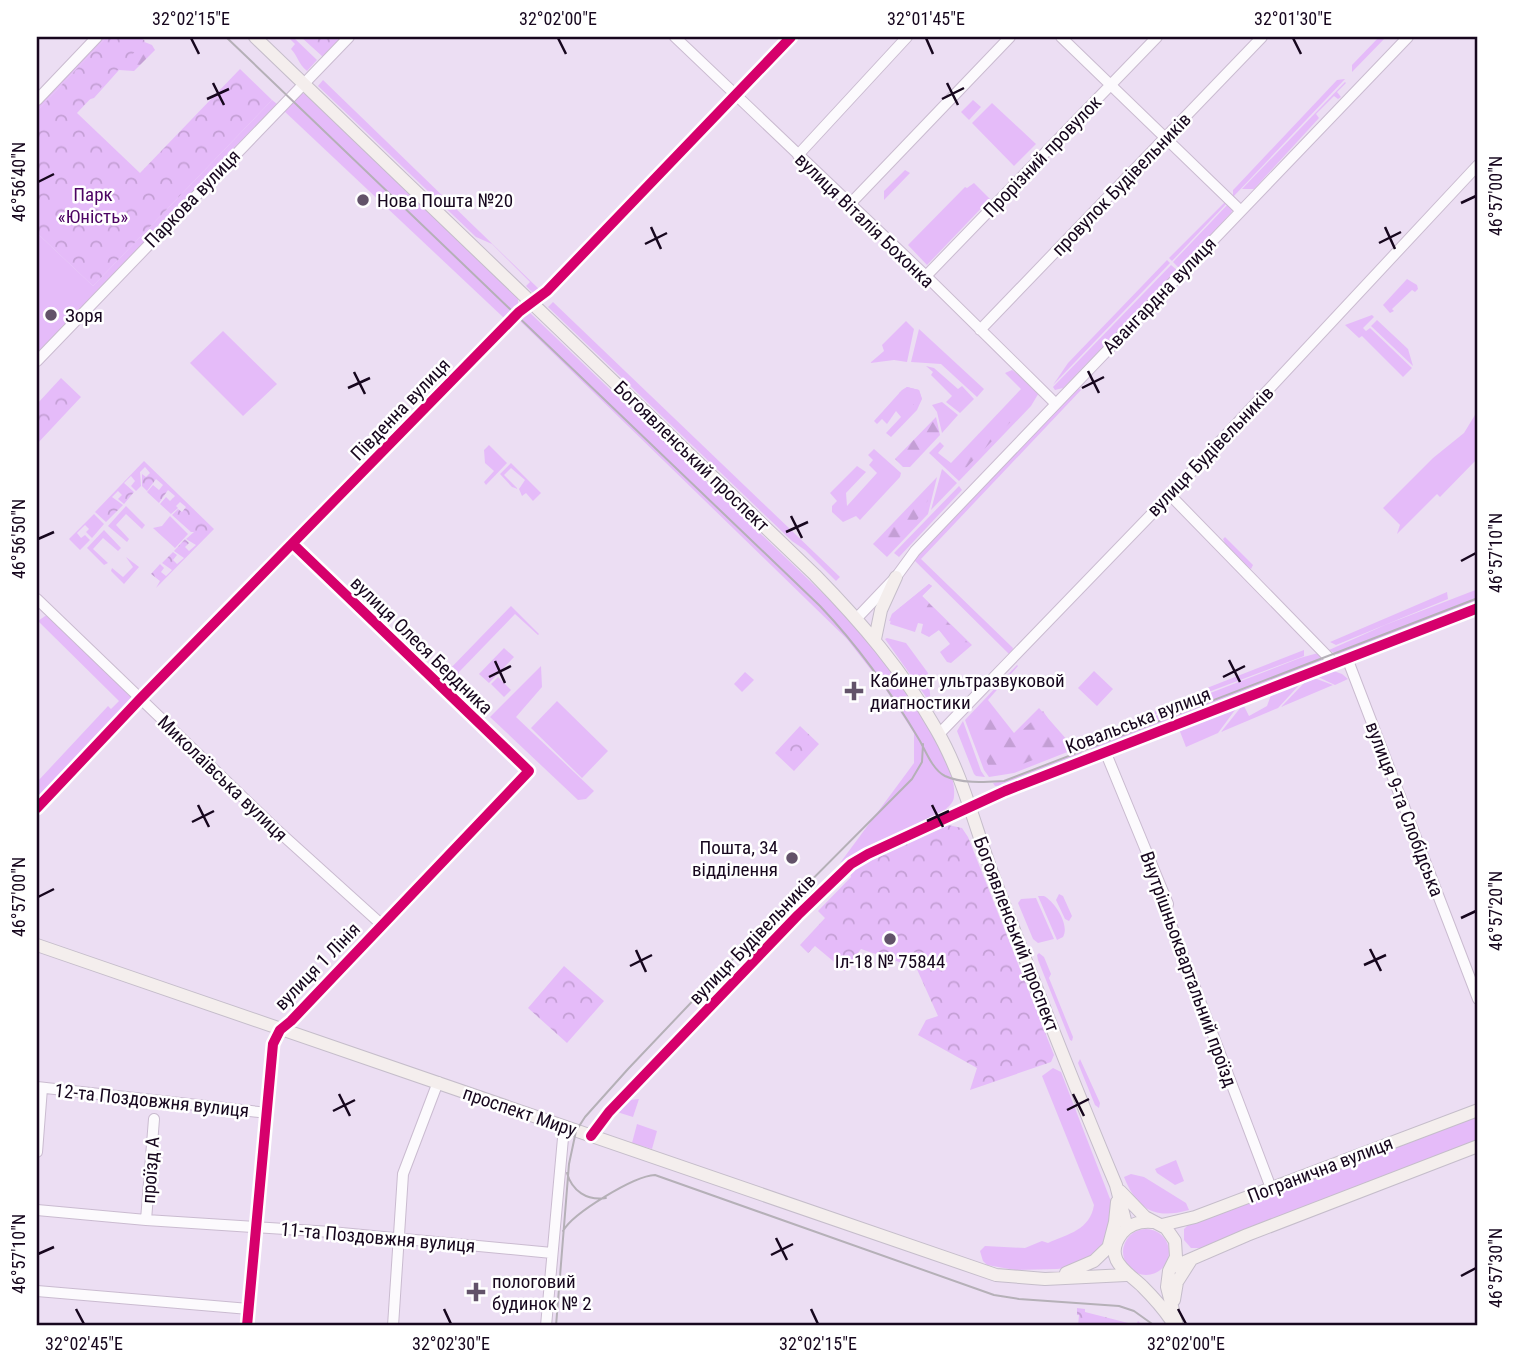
<svg xmlns="http://www.w3.org/2000/svg" width="1515" height="1363" font-family="'Roboto Condensed',sans-serif">
  <defs>
    <pattern id="forest-firs" width="22" height="20" patternUnits="userSpaceOnUse" patternTransform="scale(1.75)"><rect width="22" height="20" fill="#e5bbf9"/><path d="M5 1l3.5 6h-7zM16 11l3.5 6h-7z" fill="#c49fd5"/></pattern>
    <pattern id="park-crowns" width="20" height="18" patternUnits="userSpaceOnUse" patternTransform="scale(1.75)"><rect width="20" height="18" fill="#e5bbf9"/><path d="M2 6a3 3 0 1 1 6 0M12 15a3 3 0 1 1 6 0" fill="none" stroke="#c49fd5"/></pattern>
  </defs>
  <rect width="100%" height="100%" fill="#ecdef3"/>
  <path fill="#e5bbf9" d="M103,37H107L37,111V106Z
    M288,37H293L317,60L307,71C298,64 298,56 291,49L295,44Z
    M1379,37H1386L1352,72V65Z
    M1345,79L1233,197V190L1236,187L1337,80Z
    M323,80L542,292L536,296L526,286L530,282L492,244L476,237L318,86Z
    M1345,82L1346,83L1337,92L1341,97L1338,99L1334,96L1316,114L1319,118L1254,189H1242Z
    M301,93L305,94L518,298V304L504,318L283,110Z
    M272,100L277,104L37,355V233L93,286Z
    M973,100L981,107L969,120L961,112Z
    M992,103L1036,144L1014,166L972,123Z
    M905,170L910,173L884,200V191Z
    M974,183L990,199L927,265L908,245L965,187L967,188Z
    M1226,201L1228,202L1172,261L1169,258Z
    M1230,202L1233,209L1231,213L1179,268L1173,262Z
    M1167,260L1170,263L1053,385L1068,363Z
    M1171,265L1177,270L1063,388L1055,390L1053,387Z
    M1407,279L1417,285L1418,289L1415,292L1412,290L1392,309L1394,311L1390,313L1383,305Z
    M553,302L840,577L836,581L805,550L792,541L548,307Z
    M528,311L835,605C867,639 959,749 954,796C954,802 950,805 946,809L840,863L914,763V733L882,684L847,639L518,319Z
    M1372,315L1374,317L1363,328L1366,331L1370,328L1412,368L1403,377L1362,336L1359,338L1345,325Z
    M1377,320L1408,349L1413,366L1371,326Z
    M906,321L914,329L907,362L894,360L870,363L884,351L882,345Z
    M919,329L984,389L977,397L941,364L911,362Z
    M223,331L277,384L243,416L190,363Z
    M926,366L934,368L958,389L962,386L974,399L960,413L946,402L952,396L931,375L933,372Z
    M1012,370L1040,391L1031,406L959,481L929,453L940,442L944,446L938,453L951,463L1021,389L1005,373Z
    M907,387L919,390L922,399L917,410L891,437L886,433L901,417L896,411L887,424L882,419L877,424L874,421L902,390Z
    M1078,387L1081,390L921,559L1013,648L1011,656L914,560L917,553Z
    M942,402L958,415L942,433L937,412L932,405Z
    M1478,410V458L1440,497L1437,494L1397,534L1400,525L1383,508L1433,458L1464,433Z
    M489,445L507,463L486,485L484,482L494,471L485,463L484,450Z
    M874,449L901,473L900,477L860,520L856,516L843,522L832,512V506L837,501L830,493L857,466L866,472L846,493L847,506L877,473L869,465L873,460L868,455Z
    M511,463L541,493L533,501L526,493L522,496L519,489L525,480L511,468L504,475L518,489L512,487L500,474Z
    M942,469L957,483L931,510Z
    M937,477L928,514L887,557L873,544Z
    M959,486L962,490L899,557L894,553Z
    M126,506L145,525L142,529L126,514L116,525L129,539L127,542L108,526Z
    M94,514L104,524L92,538L86,532L89,529L85,525L77,533L81,538L85,535L90,540L80,550L69,539Z
    M170,516L188,534L175,548L153,528L162,526Z
    M104,530L121,548L118,551L103,538L93,549L108,563L104,565L87,548Z
    M1225,537L1253,565L1251,569L1228,549L1223,539Z
    M126,557L139,567L124,584L111,571L112,568L123,577L133,567Z
    M929,584L932,586L922,596L972,645L951,663L947,662L940,652L950,644L939,630L929,637L921,633L923,624L918,623L915,632L890,624L892,614Z
    M1478,589V602L1338,655L1329,650L1385,625Z
    M1447,592L1448,599L1336,645L1330,642Z
    M511,606L539,634L538,635L515,614L459,672V677L492,709L487,714L445,674Z
    M48,614L134,698L37,803V782L108,706L111,709L119,701L38,621Z
    M887,638L906,643L928,673L931,704L885,639Z
    M504,648L514,657L489,683L479,674Z
    M1304,650V656L1166,708L1146,720L1126,728L1147,721L1164,711L1300,658L1318,653L1324,660L1092,751L1088,744L1121,730L1087,743L1137,719H1147L1161,706Z
    M1017,665L1018,666L988,700L1014,733L1039,708L1075,749L1014,773L989,777L984,770L965,720Z
    M541,666L542,687L516,717L594,791L586,799L578,800L490,717Z
    M1331,670L1342,674L1348,679L1335,685L1316,676Z
    M1094,671L1113,689L1097,706L1078,688Z
    M745,672L754,680L742,692L734,684Z
    M498,677L511,690L504,697L491,684Z
    M1314,678L1333,685L1281,707L1305,682Z
    M1302,682L1278,708L1221,732L1241,707L1244,706L1249,716L1267,706L1271,695Z
    M557,701L608,751L582,778L531,728Z
    M1238,706L1218,733L1186,747L1179,729Z
    M963,721L981,771L985,777L976,776L974,774L957,731Z
    M1082,752V755L1006,785L995,786L993,783L1009,780Z
    M1059,894L1063,896L1072,916L1069,921L1065,919L1056,900Z
    M1038,896H1044C1055,902 1070,925 1063,937L1057,940Z
    M1036,898L1054,939L1038,943L1033,939L1018,903L1021,899Z
    M1039,953L1044,957L1051,974L1049,978L1073,1037L1072,1041L1070,1040L1038,960L1037,955Z
    M1080,1059L1100,1103L1099,1108L1095,1105L1078,1063Z
    M1053,1068L1061,1072L1112,1204L1108,1234L1102,1246L1092,1257L1074,1267L1057,1269L1015,1270L987,1265L983,1261L980,1251L985,1246L1025,1248L1042,1241L1048,1243C1068,1234 1090,1230 1094,1205L1042,1076Z
    M639,1099L633,1117L617,1112L630,1100Z
    M1478,1114V1142L1202,1248H1191L1184,1240V1229L1189,1224Z
    M637,1124L657,1131L652,1149L632,1143Z
    M1176,1160L1184,1181L1175,1185L1157,1173L1155,1169Z
    M1131,1174L1144,1177L1186,1203L1189,1210C1154,1220 1137,1209 1124,1177Z
    M1123 1252a23 23 0 1 1 46 0a23 23 0 1 1-46 0Z"/>
  <path fill="url(#forest-firs)" d="M112,37H141L142,41L152,45L155,50L134,71L119,70L94,98L81,102Z
    M907,387L919,390L922,399L913,405L899,393Z
    M1023,391L1030,397L1028,404L959,475L951,468Z
    M936,417L940,435L910,467H903L895,459Z
    M930,489L925,511L887,552L878,543Z
    M929,584L932,586L922,596L969,644L959,652L939,630H933L931,622L910,612L900,620L889,621L892,614Z
    M986,704L1015,737L1043,711L1067,747L1004,771L991,772L970,720Z"/>
  <path fill="url(#park-crowns)" d="M107,37H140L145,41L77,113L140,173L240,69L272,100L93,286L37,233V111Z
    M301,37H343L323,57Z
    M61,378L81,397L37,444V404Z
    M144,461L214,529L156,588L160,581L151,574L160,564L164,568L161,572L166,576L172,570L162,563L173,552L177,555L173,560L177,564L184,558L174,551L185,539L189,543L185,547L189,551L196,545L186,539L194,532H191L172,515L178,509L182,512L186,507L180,502L176,506L178,508L171,514L160,504L166,497L170,501L175,496L168,490L159,503L147,492L153,485L159,490L163,485L156,479L147,491L142,486V474L146,477L150,473L145,467L140,472L141,486L136,491L131,486L135,481L131,476L124,483L134,492L124,504L118,499L122,495L118,491L112,497L123,505L106,522L95,512Z
    M800,726L819,744L794,771L775,753Z
    M948,825L962,828L968,837L1054,1055L1051,1062L970,1090L977,1068L918,1035L926,1020L938,1016L911,956L902,963L861,949L845,971L815,946L808,953L800,945L825,918L818,911L851,877L850,871L866,860Z
    M564,966L604,1001L567,1043L528,1008Z
    M1077,1308L1085,1309V1312L1136,1325L1138,1321L1143,1325L1141,1326H1078L1079,1315H1077Z"/>
  <g fill="none" stroke-linecap="round" stroke-linejoin="round">
    <defs>
      <path id="minor" d="M675,37L926,276L1055,403
        M1061,37L1241,211
        M37,100L97,37
        M798,155L907,37
        M850,204L1010,37
        M926,276L1157,37
        M980,330L1262,37
        M37,361L349,37
        M1170,495L1333,662
        M37,599L277,830L381,924
        M857,618L896,577L915,551L1408,37
        M1347,658L1478,999
        M939,734L1170,495L1478,165
        M1105,751L1168,904L1166,911L1271,1188
        M37,808L140,699L519,312L547,291L791,37
        M37,1087L268,1113
        M591,1136L609,1112L798,915L851,864L868,854L1005,791L1478,608
        M37,1152L42,1088
        M37,1210L146,1220L331,1232L552,1253
        M146,1220L154,1119
        M37,1291L249,1309
        M247,1326L273,1044L280,1030L291,1021L529,771L293,544
        M393,1326L403,1174L438,1082
        M546,1326L564,1127"/>
      <path id="major" d="M255,37L815,575C861,622 903,671 936,729C963,775 975,828 994,878C1033,980 1073,1083 1116,1185L1127,1228
        M875,639L881,610L896,577
        M37,945L996,1275L1045,1279L1126,1275
        M1120,1191L1145,1217L1166,1228L1175,1241L1176,1257L1169,1271L1167,1287L1177,1326
        M1152,1222C1140,1221 1130,1224 1122,1233C1102,1259 1127,1272 1142,1286C1153,1297 1163,1308 1171,1320
        M1162,1225L1195,1217L1478,1110
        M1109,1245L1115,1222L1117,1202
        M1173,1267L1247,1235L1478,1146
        M1066,1273L1094,1261L1119,1237
        M1174,1300L1177,1282L1191,1260"/>
    </defs>
    <use href="#minor" stroke="#cabbd0" stroke-width="12"/>
    <use href="#major" stroke="#c5bdca" stroke-width="14"/>
    <use href="#minor" stroke="#fcfafd" stroke-width="10"/>
    <use href="#major" stroke="#f4eeed" stroke-width="12"/>
    <path stroke="#b5b0b7" stroke-width="2" d="M226,37L820,606C859,647 891,692 920,741C926,752 933,770 945,776C962,784 986,782 1004,781L1478,598
      M567,1173C572,1191 587,1201 606,1198
      M563,1231C573,1213 634,1176 655,1175L994,1295L1019,1299L1119,1306L1134,1311L1155,1326
      M556,1326L569,1164L576,1131L585,1117L628,1069L723,969L912,779L922,762L923,744"/>
    <defs>
      <path id="cycleway" d="M37,808L140,699L519,312L547,291L791,37
        M591,1136L609,1112L798,915L851,864L868,854L1005,791L1478,608
        M247,1326L273,1044L280,1030L291,1021L529,771L293,544"/>
    </defs>
    <use href="#cycleway" stroke="#fff" stroke-width="15"/>
    <use href="#cycleway" stroke="#d6006c" stroke-width="10"/>
  </g>
  <path fill="none" stroke="#17071e" stroke-width="2.5" d="M191,38L199,54M558,38L566,54M926,38L933,54M1293,38L1301,54M213,83L224,105M947,83L958,105M207,99L229,89M942,99L964,88M38,182L54,174M1461,203L1476,196M651,227L661,249M1385,227L1395,249M1379,243L1401,232M645,244L667,233M1088,371L1099,393M354,372L365,394M348,388L370,378M1082,388L1104,377M791,516L802,538M786,532L808,522M38,539L54,532M1461,561L1476,553M1229,660L1240,682M495,661L505,683M489,677L511,666M1223,677L1245,666M198,805L209,827M932,805L943,827M927,821L949,811M192,822L214,811M38,897L54,889M1461,918L1476,911M1370,949L1381,971M636,950L646,972M1364,965L1386,955M630,966L652,955M339,1094L350,1116M1073,1094L1084,1116M1067,1110L1089,1099M333,1111L355,1100M776,1238L787,1260M38,1254L54,1247M771,1255L793,1244M1461,1276L1476,1268M76,1309L84,1324M444,1309L451,1324M811,1309L818,1324M1178,1309L1186,1324"/>
  <g fill="#625269" stroke="#fff" stroke-width="2.5">
    <circle cx="363" cy="200" r="7"/>
    <circle cx="51" cy="315" r="7"/>
    <path d="M850.5 680.5h7v7h7v7h-7v7h-7v-7h-7v-7h7z"/>
    <circle cx="792" cy="858" r="7"/>
    <circle cx="890" cy="939" r="7"/>
    <path d="M472.5 1281.5h7v7h7v7h-7v7h-7v-7h-7v-7h7z"/>
  </g>
  <g text-anchor="middle" stroke-width="5" stroke-linejoin="round" paint-order="stroke">
    <g font-size="19" fill="#17071e" stroke="#fff">
      <text transform="translate(1042 156) rotate(-46)" y="7">Прорізний провулок</text>
      <text transform="translate(1121 184) rotate(-46)" y="7">провулок Будівельників</text>
      <text transform="translate(192 198) rotate(-46)" y="7">Паркова вулиця</text>
      <text transform="translate(865 220) rotate(44)" y="7">вулиця Віталія Бохонка</text>
      <text transform="translate(1159 295) rotate(-46)" y="7">Авангардна вулиця</text>
      <text transform="translate(400 409) rotate(-46)" y="7">Південна вулиця</text>
      <text transform="translate(1210 451) rotate(-46)" y="7">вулиця Будівельників</text>
      <text transform="translate(692 456) rotate(44)" y="7">Богоявленський проспект</text>
      <text transform="translate(422 645) rotate(44)" y="7">вулиця Олеся Бердника</text>
      <text transform="translate(1138 720) rotate(-21)" y="7">Ковальська вулиця</text>
      <text transform="translate(223 778) rotate(44)" y="7">Миколаївська вулиця</text>
      <text transform="translate(1405 809) rotate(69)" y="7">вулиця 9-та Слобідська</text>
      <text transform="translate(1017 934) rotate(69)" y="7">Богоявленський проспект</text>
      <text transform="translate(752 939) rotate(-46)" y="7">вулиця Будівельників</text>
      <text transform="translate(317 966) rotate(-46)" y="7">вулиця 1 Лінія</text>
      <text transform="translate(1189 969) rotate(70)" y="7">Внутрішньоквартальний проїзд</text>
      <text transform="translate(152 1100) rotate(6)" y="7">12-та Поздовжня вулиця</text>
      <text transform="translate(520 1111) rotate(19)" y="7">проспект Миру</text>
      <text transform="translate(1320 1169) rotate(-21)" y="7">Погранична вулиця</text>
      <text transform="translate(150 1170) rotate(-86)" y="7">проїзд А</text>
      <text transform="translate(378 1237) rotate(5)" y="7">11-та Поздовжня вулиця</text>
    </g>
    <g font-size="19" fill="#4c0463" stroke="#fff">
      <text x="93" y="201">Парк<tspan x="93" dy="22">«Юність»</tspan></text>
    </g>
    <g font-size="19" fill="#17071e" stroke="#fff" text-anchor="start">
      <text x="377" y="207">Нова Пошта №20</text>
      <text x="65" y="322">Зоря</text>
      <text x="870" y="687">Кабинет ультразвуковой<tspan x="870" dy="22">диагностики</tspan></text>
      <text x="778" y="854" text-anchor="end">Пошта, 34<tspan x="778" dy="22">відділення</tspan></text>
      <text x="890" y="968" text-anchor="middle">Іл-18 № 75844</text>
      <text x="492" y="1288">пологовий<tspan x="492" dy="22">будинок № 2</tspan></text>
    </g>
  </g>
  <rect width="1515" height="1363" fill="none" stroke="#ffffff" stroke-width="77"/>
  <rect x="38" y="38" width="1438" height="1286" fill="none" stroke="#17071e" stroke-width="2.5"/>
  <g font-size="18" text-anchor="middle" fill="#17071e">
    <text x="191" y="25">32°02'15"E</text>
    <text x="558" y="25">32°02'00"E</text>
    <text x="926" y="25">32°01'45"E</text>
    <text x="1293" y="25">32°01'30"E</text>
    <text transform="translate(19 182) rotate(-90)" y="6">46°56'40"N</text>
    <text transform="translate(1496 196) rotate(-90)" y="6">46°57'00"N</text>
    <text transform="translate(19 539) rotate(-90)" y="6">46°56'50"N</text>
    <text transform="translate(1496 553) rotate(-90)" y="6">46°57'10"N</text>
    <text transform="translate(19 897) rotate(-90)" y="6">46°57'00"N</text>
    <text transform="translate(1496 911) rotate(-90)" y="6">46°57'20"N</text>
    <text transform="translate(19 1254) rotate(-90)" y="6">46°57'10"N</text>
    <text transform="translate(1496 1268) rotate(-90)" y="6">46°57'30"N</text>
    <text x="84" y="1350">32°02'45"E</text>
    <text x="451" y="1350">32°02'30"E</text>
    <text x="818" y="1350">32°02'15"E</text>
    <text x="1186" y="1350">32°02'00"E</text>
  </g>
</svg>
